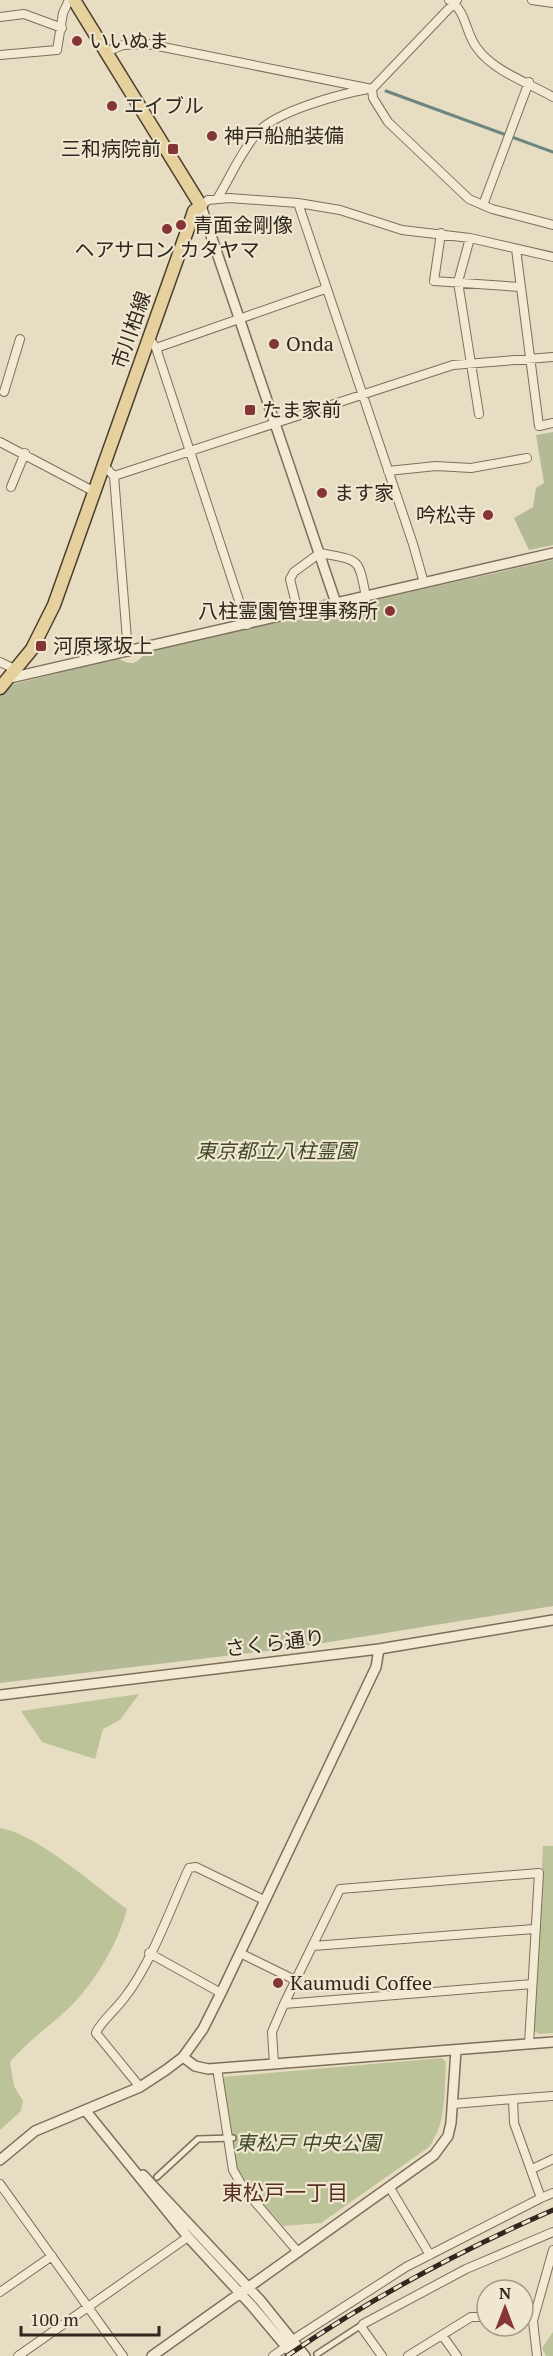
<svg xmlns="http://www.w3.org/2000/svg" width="553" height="2356" font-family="'PT Serif','Noto Sans JP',serif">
  <rect width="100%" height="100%" fill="#e7ddc2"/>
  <path fill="#bdc398" d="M139,1694L120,1720L103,1729L95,1759L42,1742L21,1711Z
    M0,1828C37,1834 95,1886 127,1909C119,1940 101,1971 81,1995C60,2020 31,2037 10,2062L14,2086L23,2101L21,2111L0,2130Z
    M543,1846H553V2033L539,2034L533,2030Z
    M442,2058L446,2062C444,2091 447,2122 429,2147L321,2223L283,2226L247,2185L237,2168L223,2077Z
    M553,2332V2356H546L542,2348Z"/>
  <path fill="#b4b996" d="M553,432V545L529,550L514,518L533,507L536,488L544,483L536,435Z
    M553,560V1606L292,1648L0,1683V695L14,684L118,658C130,666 137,665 145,652L174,645Z"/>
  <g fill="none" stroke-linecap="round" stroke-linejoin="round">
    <path stroke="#6c8781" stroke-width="3" d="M386,91L553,152"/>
    <defs>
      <path id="pedestrian" d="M157,2177L198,2139L233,2138
        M317,2354L363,2324"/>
      <path id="minor" d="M449,0C467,11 465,33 477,48C493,71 529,83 553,97
        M457,0L372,89L373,98L388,122L469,199L492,209L553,225
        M532,0L553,3
        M0,17L24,14L62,28
        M106,52L123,45L148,44L372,89
        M0,55L57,50L63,13L69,0
        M217,199C230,178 241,151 258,132C277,111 340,94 368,89
        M298,203L413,544L424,583
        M483,205L529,82
        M201,206L208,200L229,198L298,203L340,210L402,230L470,238L553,257
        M441,233L434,281L520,287
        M470,238L458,282L479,414
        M516,249L539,426L553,423
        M149,338L156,348L247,625
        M156,348L325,289
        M4,392L20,339
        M0,442L95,492
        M104,466L114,476L453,365L553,357
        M388,471L436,466L471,468L527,458
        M114,476L128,652
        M11,487L25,453
        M298,612L290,579L294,572L320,553C360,561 358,556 366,597
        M0,662L17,670
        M313,1946L534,1929
        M149,1953L221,1993
        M240,1953L295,1980
        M529,2044L539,1873L340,1889L284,2004L532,1984
        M274,2064L272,2032L284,2004
        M217,2068L233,2170L244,2189L298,2252
        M140,2087L96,2033C98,2025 119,2006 125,1997C151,1964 171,1907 189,1868L196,1867L264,1900
        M513,2099L553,2096
        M453,2104L513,2099L514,2123L541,2198L553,2193
        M532,2169L553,2159
        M0,2184L123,2356
        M390,2188L430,2255
        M0,2292L52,2256
        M523,2320L533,2321
        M442,2335L457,2356
        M294,2339L406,2267L541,2198
        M18,2356L188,2237
        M273,2356L287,2346
        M382,2356L362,2328L363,2324L466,2269L553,2232
        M408,2356L471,2317H487
        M537,2356L533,2321L553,2250"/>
      <path id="tertiary" d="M201,206L336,603
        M10,678L553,553
        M0,1695L379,1649L553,1620
        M183,2057L195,2066L208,2069L553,2042
        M85,2110L188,2237L252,2306L294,2356
        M0,2160L35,2131L140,2087L166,2070L183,2057L203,2029L221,1993L376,1667L379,1649
        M143,2175L260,2300L305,2356
        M152,2356L434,2155L448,2136L451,2123L456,2050"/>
      <path id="primary" d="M0,688L32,649L54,605L191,220L194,211L201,206L74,0"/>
    </defs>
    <use href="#pedestrian" stroke="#7e6f5c" stroke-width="8"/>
    <use href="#minor" stroke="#7e6f5c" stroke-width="10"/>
    <use href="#tertiary" stroke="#7e6f5c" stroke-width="12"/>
    <use href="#primary" stroke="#4c3e2f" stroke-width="15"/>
    <use href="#pedestrian" stroke="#f3ead4" stroke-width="5"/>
    <use href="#minor" stroke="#f3ead4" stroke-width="8"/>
    <use href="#tertiary" stroke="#f3ead4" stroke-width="9"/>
    <use href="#primary" stroke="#e6d19e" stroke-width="12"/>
    <defs>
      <path id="rail" d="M287,2356C371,2298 459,2251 553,2210"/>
    </defs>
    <use href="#rail" stroke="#30271e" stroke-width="5"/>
    <use href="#rail" stroke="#efe7d0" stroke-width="3" stroke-dasharray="9" stroke-linecap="butt"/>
  </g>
  <g fill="#853534" stroke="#efe7d0" stroke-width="2">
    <circle cx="77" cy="41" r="6"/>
    <circle cx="112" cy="106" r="6"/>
    <circle cx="212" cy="136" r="6"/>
    <rect x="167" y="143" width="12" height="12" rx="3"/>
    <circle cx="181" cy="225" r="6"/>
    <circle cx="167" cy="229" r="6"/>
    <circle cx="274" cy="344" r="6"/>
    <rect x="244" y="404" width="12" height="12" rx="3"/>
    <circle cx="322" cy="493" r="6"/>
    <circle cx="488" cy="515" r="6"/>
    <circle cx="390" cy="611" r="6"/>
    <rect x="35" y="640" width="12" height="12" rx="3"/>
    <circle cx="278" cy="1983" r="6"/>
  </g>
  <g text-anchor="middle" stroke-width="4.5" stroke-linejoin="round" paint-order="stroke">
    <g font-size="20" fill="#30271e" stroke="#efe7d0" text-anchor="start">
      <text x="89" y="48">いいぬま</text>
      <text x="124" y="113">エイブル</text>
      <text x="224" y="143">神戸船舶装備</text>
      <text x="161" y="156" text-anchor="end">三和病院前</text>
      <text x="193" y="232">青面金剛像</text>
      <text x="167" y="257" text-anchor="middle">ヘアサロン カタヤマ</text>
      <text x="286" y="351">Onda</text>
      <text x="262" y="417">たま家前</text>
      <text x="334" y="500">ます家</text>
      <text x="476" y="522" text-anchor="end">吟松寺</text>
      <text x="378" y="618" text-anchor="end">八柱霊園管理事務所</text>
      <text x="53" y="653">河原塚坂上</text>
      <text x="290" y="1990">Kaumudi Coffee</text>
    </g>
    <g font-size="20" fill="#30271e" stroke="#efe7d0">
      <text transform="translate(131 330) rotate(-71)" y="7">市川柏線</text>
      <text transform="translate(275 1643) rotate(-7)" y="7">さくら通り</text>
    </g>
    <g font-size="20" font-style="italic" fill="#404a27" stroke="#efe7d0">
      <text x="276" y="1158">東京都立八柱霊園</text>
      <text x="308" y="2150">東松戸 中央公園</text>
    </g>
    <g font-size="21" fill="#572f23" stroke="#efe7d0">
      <text x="285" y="2200">東松戸一丁目</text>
    </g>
  </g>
  <g transform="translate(505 2308)"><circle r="28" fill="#efe7d0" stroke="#a39a89" stroke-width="1.5"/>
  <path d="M0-4.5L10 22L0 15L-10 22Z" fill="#853534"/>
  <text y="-9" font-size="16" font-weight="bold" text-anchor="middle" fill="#30271e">N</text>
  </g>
  <path d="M21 2326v9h138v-9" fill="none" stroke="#30271e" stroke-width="3"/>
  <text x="30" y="2326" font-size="18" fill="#30271e" stroke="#efe7d0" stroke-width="4.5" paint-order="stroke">100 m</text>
</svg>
